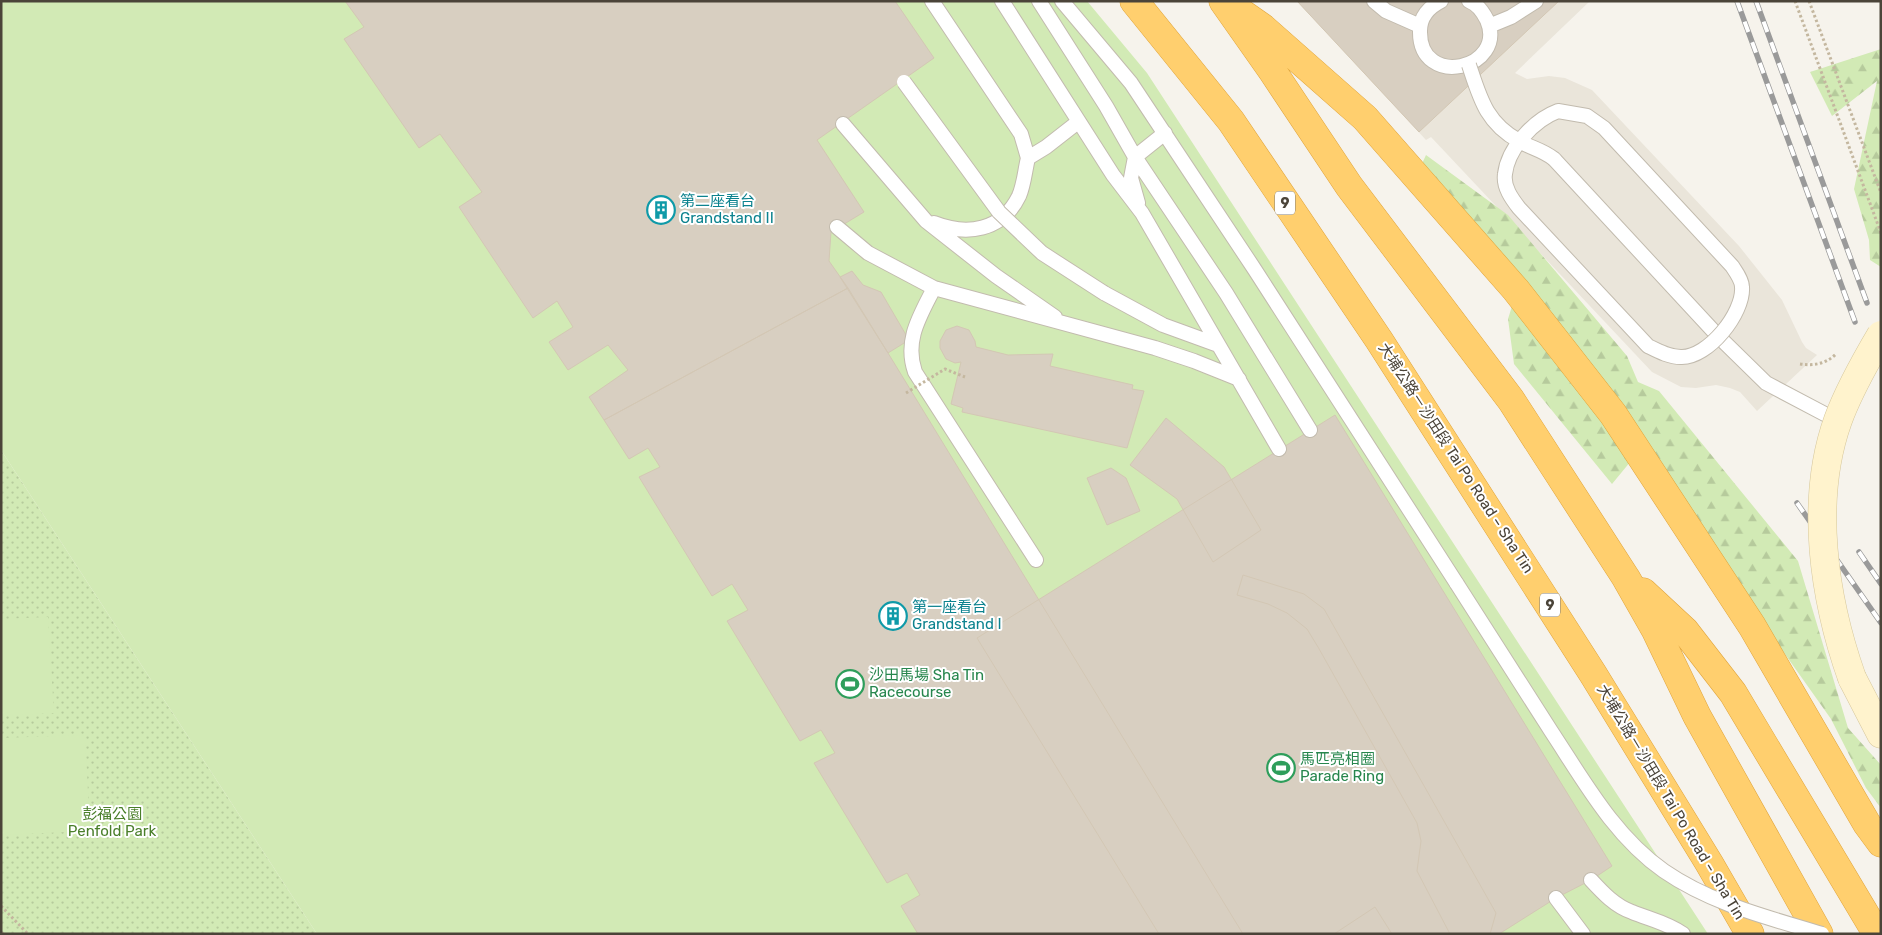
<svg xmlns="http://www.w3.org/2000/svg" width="1882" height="935" font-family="Rubik,'Noto Sans TC',sans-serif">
  <defs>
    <pattern id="forest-firs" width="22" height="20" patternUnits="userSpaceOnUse" patternTransform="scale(1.25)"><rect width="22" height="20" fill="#d2eab5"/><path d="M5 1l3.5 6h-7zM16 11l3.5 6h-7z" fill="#b6ca9c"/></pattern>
    <pattern id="park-dots" width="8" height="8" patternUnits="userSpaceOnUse" patternTransform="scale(1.25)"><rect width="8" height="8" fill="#d2eab5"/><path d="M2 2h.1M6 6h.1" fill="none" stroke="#b6ca9c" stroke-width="1.8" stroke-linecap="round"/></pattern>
  </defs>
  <rect width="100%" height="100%" fill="#f6f3ec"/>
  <path fill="#eae5da" d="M1297,1H1590L1515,73L1527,79L1549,76L1565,78L1592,90L1739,246L1782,300L1802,342L1806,348L1817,355L1757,411L1740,392L1730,388L1716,385L1696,388L1681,387L1652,372L1431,137L1426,140Z"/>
  <path fill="url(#forest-firs)" d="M1881,49V267L1870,260L1869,240L1854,189L1877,81L1832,116L1810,72Z
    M1426,155L1508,215L1627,356L1638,382L1659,391L1798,561L1848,728L1881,765V808L1866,788L1831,719L1640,450L1612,484L1514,364L1508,319L1517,290L1420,168Z"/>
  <path fill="url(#park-dots)" d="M1,450L317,934H1Z"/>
  <path fill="#d2eab5" d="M1,1H1087L1147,73L1708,934H317L1,450Z
    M48,617L54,713L1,716V619Z
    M85,735L90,831L1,835V738Z"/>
  <path fill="#d8cfc1" stroke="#d3c7b4" d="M345,1H895L934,58L817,140L864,212L831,232L829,261L848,288L604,420L589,397L628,370L608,345L568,370L549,342L573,327L557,301L533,318L459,207L482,192L440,134L419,148L344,39L364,27Z
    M1297,1H1559L1419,132Z
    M852,271L863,285L881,292L909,340L888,353L840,277Z
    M848,288L888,353L1243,934H918L901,906L920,895L907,873L887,883L814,763L835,753L821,730L800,741L727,621L748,610L732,584L712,596L639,477L660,467L648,448L629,459L604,420Z
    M957,326L969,330L975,341L976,347L1008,355L1053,354L1050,366L1133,385L1132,389L1144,391L1127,448L962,412L963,408L951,404L961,362L955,363L946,359L940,348V341L946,330Z
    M1335,415L1612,866L1591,880L1556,898L1499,934H1159L977,638Z
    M1166,418L1224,467L1261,530L1213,562L1177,499L1130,465Z
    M1111,468L1126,478L1140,511L1107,525L1087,478Z
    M1243,575L1304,594L1324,609L1496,913L1490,934H1450L1417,871L1421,841L1417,823L1318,647L1307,629L1287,613L1268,604L1237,595Z
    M1375,907L1392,934H1334Z"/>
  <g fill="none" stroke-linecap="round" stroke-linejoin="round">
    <defs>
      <path id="lane" d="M932,1L1021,134L1028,158
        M1002,1L1113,175L1142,213L1279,449
        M1039,1L1106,106L1135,157L1226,293L1310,430
        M1062,1L1131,83L1255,270L1457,584
        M1374,1L1386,11L1420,26
        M1441,1C1429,7 1420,17 1420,31C1419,90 1508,69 1487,20C1483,12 1478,4 1469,1
        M1489,26L1511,17L1536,1
        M843,124L926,221L996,276L1055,317
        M1554,159L1718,336L1766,383L1838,421
        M1138,203L1131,178L1135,157L1165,133
        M934,223C967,236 1002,231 1019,196C1024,185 1025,170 1028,158L1046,147L1078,122
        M837,227L868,253L934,288L1155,348L1194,361L1239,379
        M934,288C920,316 904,340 915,372L1036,560
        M1104,293L1163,325L1218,345
        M1591,880C1603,893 1615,906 1632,912C1649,919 1668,923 1683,934
        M1556,898L1583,934"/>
      <path id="secondary" d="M1852,678L1881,734"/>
      <path id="highway" d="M1134,1L1231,121L1379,340L1593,674L1709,863L1750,934
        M1223,1L1273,72L1349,186L1511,400L1626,578L1655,629L1697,716L1819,934
        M1243,14L1263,28L1365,118L1516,290L1613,414L1752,626L1867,824L1881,843
        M1643,592L1685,631L1733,693L1877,934"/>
    </defs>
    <use href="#lane" stroke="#c2bbae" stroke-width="16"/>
    <use href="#secondary" stroke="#d6c79b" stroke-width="29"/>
    <use href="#highway" stroke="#e0a43c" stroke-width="29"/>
    <path stroke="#c4b79f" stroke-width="3" stroke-dasharray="2.5 2.5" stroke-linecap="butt" d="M1795,1L1881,233
      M1809,1L1881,193
      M1800,364C1813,366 1826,364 1836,354
      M1,906L28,934
      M1,932L4,934"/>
    <use href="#lane" stroke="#fff" stroke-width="14"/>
    <use href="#secondary" stroke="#fff3cd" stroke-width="28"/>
    <use href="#highway" stroke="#ffcf6e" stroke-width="28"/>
    <defs>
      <path id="rail" d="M1737,1L1855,322
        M1756,1L1867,303
        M1797,503L1881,623
        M1859,552L1881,584"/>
    </defs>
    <use href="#rail" stroke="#9a9a9a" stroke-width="5.5"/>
    <use href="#rail" stroke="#fff" stroke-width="4" stroke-dasharray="11" stroke-linecap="butt"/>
    <defs>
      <path id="lane-bridge" d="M1469,65C1480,98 1486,123 1519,141C1531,148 1543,150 1554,159
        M904,82L999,212L1042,253L1104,293
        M1558,111L1587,116L1604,128L1732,266C1736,272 1742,280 1742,287C1744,313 1708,358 1681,357C1669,357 1658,351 1648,346L1519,208C1512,199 1503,187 1505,174C1508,148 1534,120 1558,111Z
        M1457,584C1488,633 1520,682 1551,731C1584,781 1614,836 1664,871C1712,904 1767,917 1822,934"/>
      <path id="secondary-bridge" d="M1852,678C1824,599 1809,501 1838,420C1849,390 1865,362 1881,335"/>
    </defs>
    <use href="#lane-bridge" stroke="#c2bbae" stroke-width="16" stroke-linecap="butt"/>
    <use href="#secondary-bridge" stroke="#d6c79b" stroke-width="29" stroke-linecap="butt"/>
    <path stroke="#c4b79f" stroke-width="3" stroke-dasharray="2.5 2.5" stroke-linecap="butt" d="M906,393L945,369L965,377"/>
    <use href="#lane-bridge" stroke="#fff" stroke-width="14"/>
    <use href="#secondary-bridge" stroke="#fff3cd" stroke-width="28"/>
  </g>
  <defs>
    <symbol id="building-ring" viewBox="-11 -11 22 22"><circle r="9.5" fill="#fff" stroke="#0f9aa8" stroke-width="1.5"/><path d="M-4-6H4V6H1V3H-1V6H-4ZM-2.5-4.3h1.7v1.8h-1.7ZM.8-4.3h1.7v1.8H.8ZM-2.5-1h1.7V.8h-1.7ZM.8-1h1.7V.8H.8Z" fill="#0f9aa8"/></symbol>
    <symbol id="stadium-ring" viewBox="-11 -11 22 22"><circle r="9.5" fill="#fff" stroke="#2e9e5b" stroke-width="1.5"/><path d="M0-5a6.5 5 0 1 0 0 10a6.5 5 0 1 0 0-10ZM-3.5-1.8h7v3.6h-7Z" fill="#2e9e5b"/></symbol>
  </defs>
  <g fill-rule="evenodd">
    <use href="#building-ring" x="645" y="194" width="32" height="32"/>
    <use href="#building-ring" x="877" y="600" width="32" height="32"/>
    <use href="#stadium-ring" x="834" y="668" width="32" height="32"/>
    <use href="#stadium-ring" x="1265" y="752" width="32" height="32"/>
  </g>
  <g text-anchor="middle" stroke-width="4" stroke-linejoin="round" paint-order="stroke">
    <g fill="#fff" stroke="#817c74" stroke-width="1">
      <rect x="1275" y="191.5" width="20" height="23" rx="4"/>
      <rect x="1540" y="593.5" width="20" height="23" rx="4"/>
    </g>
    <g font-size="14" font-weight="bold" fill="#4b4439">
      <text x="1285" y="208">9</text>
      <text x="1550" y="610">9</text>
    </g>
    <g font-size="15" fill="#0d838f" stroke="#fff" text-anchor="start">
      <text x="680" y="206">第二座看台<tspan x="680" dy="17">Grandstand II</tspan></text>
      <text x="912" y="612">第一座看台<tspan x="912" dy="17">Grandstand I</tspan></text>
    </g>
    <g font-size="15" fill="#4b4439" stroke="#fff">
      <text transform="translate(1456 458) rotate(57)" y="5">大埔公路－沙田段 Tai Po Road – Sha Tin</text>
      <text transform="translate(1671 802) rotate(59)" y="5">大埔公路－沙田段 Tai Po Road – Sha Tin</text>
    </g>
    <g font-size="15" fill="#27864d" stroke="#fff" text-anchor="start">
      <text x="869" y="680">沙田馬場 Sha Tin<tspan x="869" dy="17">Racecourse</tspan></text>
      <text x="1300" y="764">馬匹亮相圈<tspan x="1300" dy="17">Parade Ring</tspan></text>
    </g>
    <g font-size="15" fill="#4a7f2a" stroke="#fff">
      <text x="112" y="819">彭福公園<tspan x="112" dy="17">Penfold Park</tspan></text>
    </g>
  </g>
  <rect width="1882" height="935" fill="none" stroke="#4b4439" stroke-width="5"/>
</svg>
